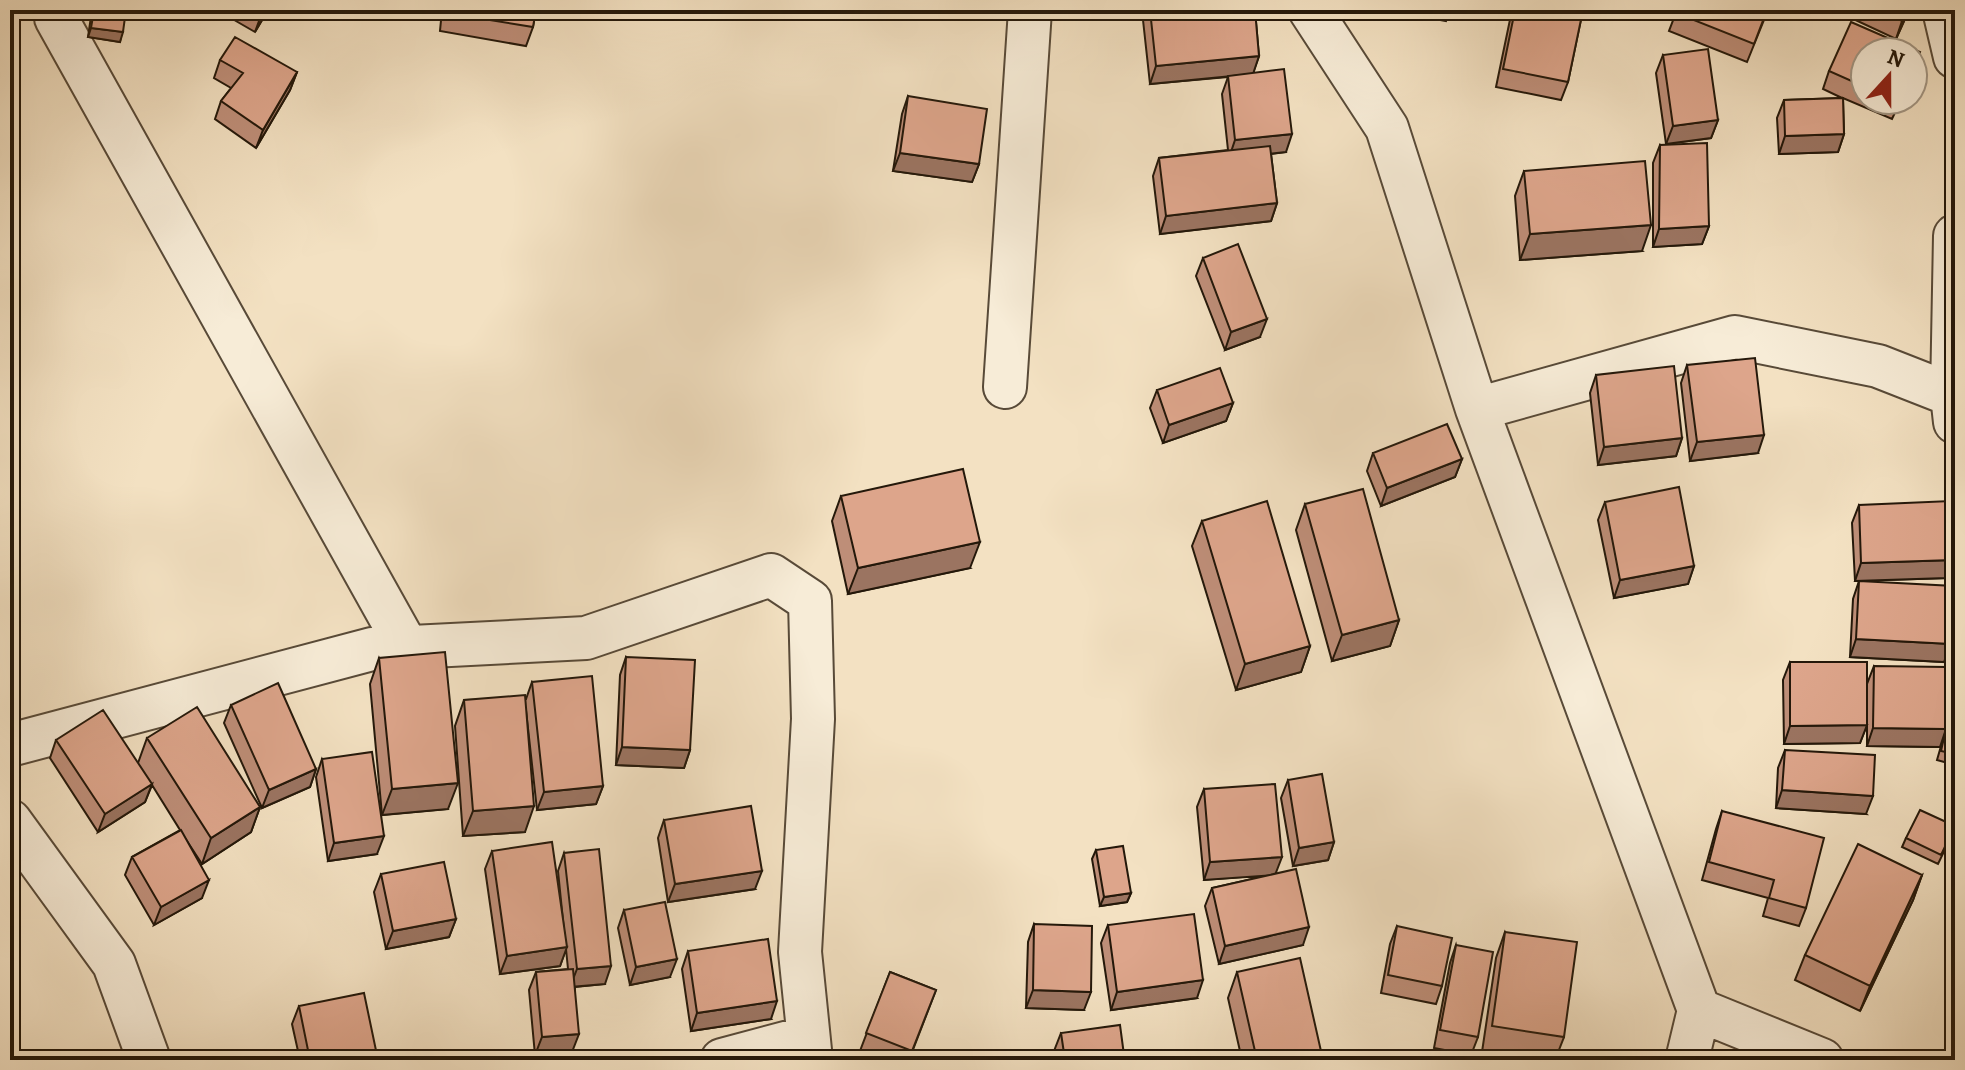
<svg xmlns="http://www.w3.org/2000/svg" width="1965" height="1070" font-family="Alegreya,serif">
  <rect width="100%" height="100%" fill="#f3e1c2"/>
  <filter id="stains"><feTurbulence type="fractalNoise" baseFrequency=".0025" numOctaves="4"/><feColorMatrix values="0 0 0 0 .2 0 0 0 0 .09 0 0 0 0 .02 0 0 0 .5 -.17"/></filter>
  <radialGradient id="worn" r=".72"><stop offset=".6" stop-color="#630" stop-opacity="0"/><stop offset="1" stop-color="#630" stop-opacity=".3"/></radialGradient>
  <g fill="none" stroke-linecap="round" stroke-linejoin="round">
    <defs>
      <path id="street" d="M57,10L56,18L408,649
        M1310,10L1387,128L1477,409L1699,1010L1687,1060
        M1944,10L1955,57
        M1005,387L1030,10
        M1952,395L1955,236
        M1477,409L1735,337L1878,366L1952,395L1955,422
        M10,745L372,649L586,638L771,575L810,601L813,719L800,952L811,1060
        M10,821L114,964L149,1060
        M1699,1010L1822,1060
        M722,1060L808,1037"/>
    </defs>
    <use href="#street" stroke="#584a38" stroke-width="46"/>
    <use href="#street" stroke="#f7ecd7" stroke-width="42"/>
  </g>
  <path fill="#be8e78" stroke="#24180a" stroke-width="2" d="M10,10H17L13,21L10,20Z
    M92,10H126L120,42L88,37Z
    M217,10H268L255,32Z
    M442,10H536L533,27L526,46L440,31Z
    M1147,10H1255L1259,56L1253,73L1286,152L1271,154L1277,203L1271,221L1160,234L1153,176L1159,158L1228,150L1222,94L1228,77L1150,84L1143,20Z
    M1388,10H1450L1446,21Z
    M1512,10H1583L1568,82L1561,100L1496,87Z
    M1677,10H1768L1747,62L1669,31Z
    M1834,10H1909L1896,39Z
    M1865,52V100H1901L1892,119L1843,98L1844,134L1838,152L1779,154L1777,118L1784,100L1842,98L1823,89L1829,71Z
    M1663,55L1718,120L1711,138L1666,144L1656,73Z
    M220,60L297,72L290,90L256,148L215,119L221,101L231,88L214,78Z
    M908,96L979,164L972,182L893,171L902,114Z
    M1660,145L1709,226L1702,244L1653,247V163Z
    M1524,171L1642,251L1520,260L1515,196Z
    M1203,258L1260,337L1225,350L1196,276Z
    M1687,365L1758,453L1690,461L1681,383Z
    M1596,375L1682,438L1676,456L1598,465L1590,393Z
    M1157,390L1233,403L1226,421L1163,443L1150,408Z
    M1373,453L1462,459L1455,477L1381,506L1367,471Z
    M841,496L970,568L848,594L832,521Z
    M1605,502L1694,566L1688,584L1614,598L1598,520Z
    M1305,504L1399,620L1390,646L1332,661L1296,530Z
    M1859,505L1947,578L1855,581L1852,523Z
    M1202,521L1310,646L1301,672L1236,690L1192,546Z
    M1859,581L1944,662L1850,657L1853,599Z
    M626,657L690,750L684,768L616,765L620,675Z
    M379,658L448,809L382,815L370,684Z
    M1790,662L1867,725L1860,743L1784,744L1783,680Z
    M1874,666L1946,726L1955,722V765L1937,760L1943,739L1940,747L1867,746V684Z
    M532,682L603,786L596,804L537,810L526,710L525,832L463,836L455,726L464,700L526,699Z
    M231,705L316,769L310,787L262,808L224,723Z
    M147,738L260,807L251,832L202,864L185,838L202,898L154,925L125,875L132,857L180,830L152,785L145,802L98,832L50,758L56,740L138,763Z
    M1785,750L1866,814L1776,808L1778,768Z
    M322,759L377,854L328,861L316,777Z
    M1288,780L1334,842L1328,860L1293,866L1281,798Z
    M1204,789L1276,873L1303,945L1219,964L1205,906L1212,888L1269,875L1204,880L1197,807Z
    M1722,811L1806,908L1799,926L1763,916L1768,898L1702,880L1716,829Z
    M664,820L755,889L668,902L658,838Z
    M1952,835L1938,864L1902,847L1906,838Z
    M1096,850L1131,893L1127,902L1100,906L1092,859Z
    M492,851L564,930L558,871L564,853L605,984L575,987L572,1052L535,1055L529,990L536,972L568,969L566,949L560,966L500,974L485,869Z
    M381,874L456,919L449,937L386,949L374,892Z
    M1922,875L1913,900L1860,1011L1795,980L1805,955Z
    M624,910L670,977L630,985L618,928Z
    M1034,924L1084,1010L1026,1008L1028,942Z
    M1108,925L1197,998L1111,1010L1101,943Z
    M1397,926L1442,986L1436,1004L1381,993L1390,944Z
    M1505,932L1564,1037L1555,1060H1538L1482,1052L1496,958Z
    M1456,945L1478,1037L1471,1055L1434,1048L1450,963Z
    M688,951L771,1019L691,1031L682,969Z
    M890,972L936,990L909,1060H882L860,1051Z
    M1237,972L1323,1060H1242L1228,998Z
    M299,1006L378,1060H300L292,1024Z
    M1061,1033L1124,1055L1122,1060H1056L1054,1051Z"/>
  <path fill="#9b7461" stroke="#24180a" stroke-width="2" d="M263,10H268L255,32Z
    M1907,10H1909L1896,39L1902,21Z
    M91,28L123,32L120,42L88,37Z
    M1259,56L1253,74L1150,84L1156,66Z
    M297,72L290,90L256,148L263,130Z
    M1718,120L1711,138L1666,144L1673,126Z
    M1292,134L1286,152L1229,158L1235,140Z
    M1844,134L1838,152L1779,154L1785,136Z
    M900,153L979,164L972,182L893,171Z
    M1277,203L1271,221L1160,234L1166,216Z
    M1651,225L1642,251L1520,260L1530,234Z
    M1709,226L1702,244L1653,247L1659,229Z
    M1267,319L1260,337L1225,350L1231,332Z
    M1233,403L1226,421L1163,443L1169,425Z
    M1764,435L1758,453L1690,461L1697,442Z
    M1682,438L1676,456L1598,465L1604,447Z
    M1462,459L1455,477L1381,506L1387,488Z
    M980,542L970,568L848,594L858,568Z
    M1953,560L1947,578L1855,581L1861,563Z
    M1694,566L1688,584L1614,598L1620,580Z
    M1399,620L1390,646L1332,661L1342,635Z
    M1856,639L1951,644L1944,662L1850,657Z
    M1310,646L1301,672L1236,690L1245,664Z
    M1867,725L1860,743L1784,744L1790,726Z
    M1873,728L1946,729L1940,747L1867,746Z
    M622,747L690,750L684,768L616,765Z
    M316,769L310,787L262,808L269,790Z
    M458,783L448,809L382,815L392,789Z
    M152,784L145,802L98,832L105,814Z
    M603,786L596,804L537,810L544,792Z
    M1782,790L1873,796L1866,814L1776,808Z
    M534,806L525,832L463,836L473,811Z
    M260,807L251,832L202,864L211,838Z
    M384,836L377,854L328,861L334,843Z
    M1334,842L1328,860L1293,866L1299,848Z
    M1282,857L1275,875L1204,880L1210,862Z
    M762,871L755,889L668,902L675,884Z
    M1922,875L1913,900L1860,1011L1870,986Z
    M209,880L202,898L154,925L161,907Z
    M1131,893L1127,902L1100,906L1104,897Z
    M456,919L449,937L386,949L393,931Z
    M1309,927L1303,945L1219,964L1225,946Z
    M567,947L560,966L500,974L507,956Z
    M677,959L670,977L630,985L636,967Z
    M611,966L605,984L570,987L577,969Z
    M1203,980L1197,998L1111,1010L1117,992Z
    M1033,990L1091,992L1084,1010L1026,1008Z
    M777,1001L771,1019L691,1031L697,1013Z
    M579,1034L572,1052L535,1055L542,1037Z
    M1124,1055L1122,1060H1090Z"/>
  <path fill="#dda58b" stroke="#24180a" stroke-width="2" d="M94,10H126L123,32L91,28Z
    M447,10H536L533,27L446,13Z
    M1150,10H1255L1259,56L1156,66Z
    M1515,10H1583L1568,82L1503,69Z
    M1677,10H1767L1754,44L1676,13Z
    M1879,10H1907L1902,21Z
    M1851,22L1920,52L1913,69V52H1865V87L1829,71Z
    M235,37L297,72L263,130L221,101L243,73L220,60Z
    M1708,49L1718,120L1673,126L1663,55Z
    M1284,69L1292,134L1235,140L1228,76Z
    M908,96L987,109L979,164L900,153Z
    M1843,98L1844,134L1785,136L1784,100Z
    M1707,143L1709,226L1659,229L1660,145Z
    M1270,146L1277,203L1166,216L1159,158Z
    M1645,161L1651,225L1530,234L1524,171Z
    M1238,244L1267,319L1231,332L1203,258Z
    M1755,358L1764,435L1697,442L1687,365Z
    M1674,366L1682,438L1604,447L1596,375Z
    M1220,368L1233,403L1169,425L1157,390Z
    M1447,424L1462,459L1387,488L1373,453Z
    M963,469L980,542L858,568L841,496Z
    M1679,487L1694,566L1620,580L1605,502Z
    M1363,489L1399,620L1342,635L1305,504Z
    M1267,501L1310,646L1245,664L1202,521Z
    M1951,501L1953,560L1861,563L1859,505Z
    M1859,581L1954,586L1951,644L1856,639Z
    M445,652L458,783L392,789L379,658Z
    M626,657L695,660L690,750L622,747Z
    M1790,662H1867V725L1790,726Z
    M1874,666L1946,667V729L1873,728Z
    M592,676L603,786L544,792L532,682Z
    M278,683L316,769L269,790L231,705Z
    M525,695L534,806L473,811L464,700Z
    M197,707L260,807L211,838L147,738Z
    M103,710L152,784L105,814L56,740Z
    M1948,720L1955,722V754L1941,751Z
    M1785,750L1875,755L1873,796L1782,790Z
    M372,752L384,836L334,843L322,759Z
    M1322,774L1334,842L1299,848L1288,780Z
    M1275,784L1282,857L1210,862L1204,789Z
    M751,806L762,871L675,884L664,820Z
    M1920,810L1955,826L1941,855L1906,838Z
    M1722,811L1824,838L1806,908L1769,898L1774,880L1709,862Z
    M181,830L209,880L161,907L132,857Z
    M552,842L567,947L507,956L492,851Z
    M1858,844L1922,875L1870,986L1805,955Z
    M1123,846L1131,893L1104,897L1096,850Z
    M599,849L611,966L577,969L564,853Z
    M444,862L456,919L393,931L381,874Z
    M1296,869L1309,927L1225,946L1212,888Z
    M665,902L677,959L636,967L624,910Z
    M1194,914L1203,980L1117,992L1108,925Z
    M1034,924L1092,926L1091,992L1033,990Z
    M1397,926L1452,938L1442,986L1388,975Z
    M1505,932L1577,942L1564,1037L1492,1026Z
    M768,939L777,1001L697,1013L688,951Z
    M1456,945L1493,952L1478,1037L1440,1030Z
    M1300,958L1323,1060H1257L1237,972Z
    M573,969L579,1034L542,1037L536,972Z
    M890,972L936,990L912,1051L866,1033Z
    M364,993L378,1060H310L299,1006Z
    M1120,1025L1124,1055L1090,1060H1065L1061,1033Z"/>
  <rect width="1965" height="1070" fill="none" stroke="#f3e1c2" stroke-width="40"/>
  <rect x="12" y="12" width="1941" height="1046" fill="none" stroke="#24180a" stroke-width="4"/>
  <rect x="20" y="20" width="1925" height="1030" fill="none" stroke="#24180a" stroke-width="2"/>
  <g transform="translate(1889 76) rotate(21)"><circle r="38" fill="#f7ecd7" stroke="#a39785" stroke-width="2"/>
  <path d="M0-6L14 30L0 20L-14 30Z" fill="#8f2418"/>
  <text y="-12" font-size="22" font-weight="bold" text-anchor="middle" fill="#24180a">N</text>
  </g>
  <rect width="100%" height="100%" filter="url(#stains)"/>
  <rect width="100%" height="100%" fill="url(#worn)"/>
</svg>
